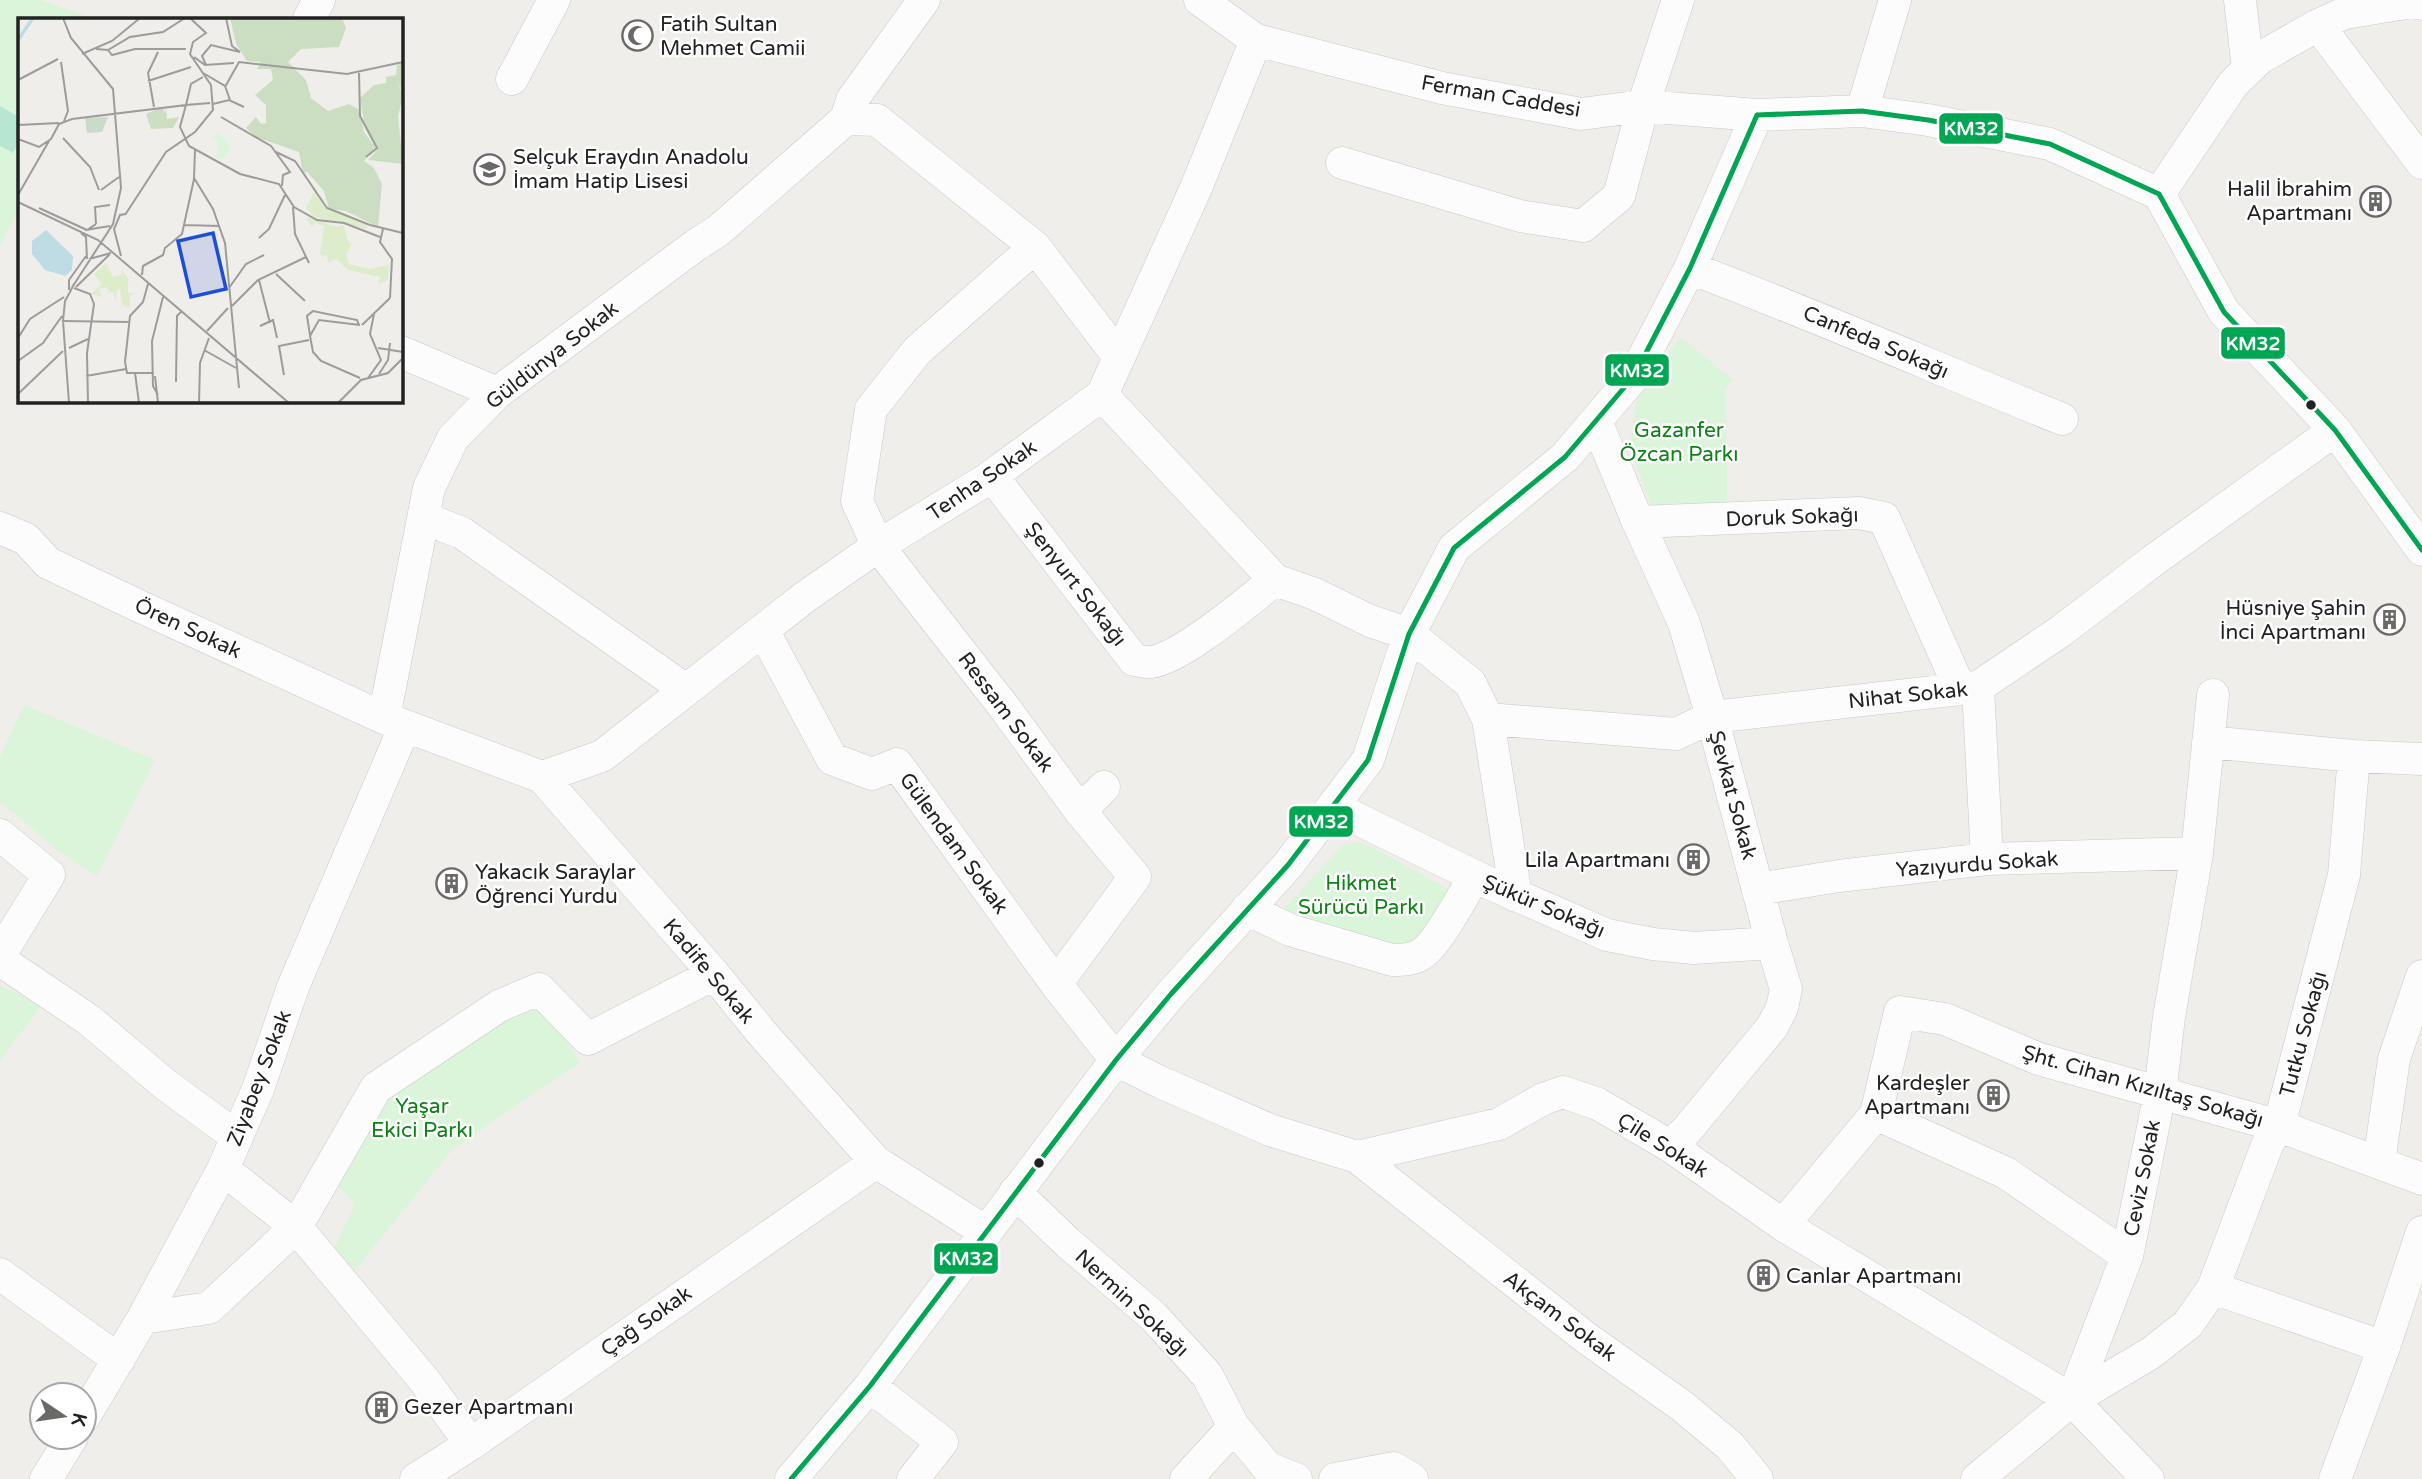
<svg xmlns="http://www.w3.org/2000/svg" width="2422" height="1479" font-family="'Varela Round',sans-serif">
  <rect width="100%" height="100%" fill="#f0eeeb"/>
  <path fill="#daf5da" d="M0,0H41L95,19H19V209L0,246Z
    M1681,337L1733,380L1726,389L1727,504L1655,509L1650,502L1630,447L1635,406L1644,381Z
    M24,705L155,760L97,876L62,854L0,802V757Z
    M1352,843H1364L1452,891L1415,950L1285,917L1284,909L1342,845Z
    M0,985L41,1006L0,1061Z
    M535,1006L550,1016L580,1062L453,1149L347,1280L331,1255L355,1204L335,1183L391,1087L518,1011Z"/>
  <path fill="#b7e6d2" d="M0,106L19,117V141L13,153L0,146Z"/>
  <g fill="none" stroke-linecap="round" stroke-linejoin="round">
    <defs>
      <path id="minor" d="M1200,0L1256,40L1442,88L1581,114L1643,106L1757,115L1862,111L1928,120L2050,144L2159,194L2224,312L2335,430L2422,550
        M2240,0L2248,69
        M309,19L319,0
        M2318,25L2422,163
        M512,79L554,0
        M1862,111L1895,0
        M846,119L877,120L1035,247L1119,357
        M846,119L852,100L924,0
        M1342,163L1520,216L1583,226L1619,196L1643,106L1678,0
        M2159,194L2233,84L2260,58L2318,25L2345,13L2412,2L2422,4
        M1035,247L917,351L871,409L857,501L878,546L1004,707L1080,811L1135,877L1056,984
        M1690,268C1815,315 1938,369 2062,419
        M401,352L497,393
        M1102,395L1275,580L1315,594L1370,621L1409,634L1470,683L1488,719L1516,896
        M1596,421L1638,522L1684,623L1712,717L1772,943L1786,989L1782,1008L1772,1027L1686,1131L1670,1146
        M992,476L1134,660C1139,660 1146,663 1151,662C1182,658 1248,601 1275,580
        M424,518L462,533L686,690
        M1638,522L1859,513L1884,518L1960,689
        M0,528L26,539L48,563L141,607L384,718L542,777L714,974L761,1032L876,1162L986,1232
        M763,630L832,759L872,774L897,764L1056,984L1116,1060L1160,1082L1270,1130L1357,1157L1499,1124L1543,1099L1563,1092L1598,1104L1670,1146L1783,1225L2072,1400L2148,1479
        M1978,687L1987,859
        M384,718L429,488L453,438L497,393L696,245L719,230L846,119
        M1488,719L1676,734L1712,717L1978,687L2061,631L2154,560L2335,430
        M2208,742L2354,756L2422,759
        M542,777L602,756L805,597L878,546L986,480L1102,395L1196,188L1256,40
        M1333,807L1493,885L1607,935L1653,944L1694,948L1772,943
        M1080,811L1104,787
        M0,835L49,875L0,955
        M1758,889L1839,876L1987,859L2197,853
        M1247,909L1290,930L1392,960C1402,960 1411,960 1420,955C1437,946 1463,895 1474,877
        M0,960L89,1020L166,1085L237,1137
        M1876,1114L2006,1173L2127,1256
        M1357,1157L1585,1337L1682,1406L1730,1446L1757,1479
        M2379,1162L2394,1059L2422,976
        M223,1169L296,1227L424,1380L471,1444
        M1015,1192L1067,1242L1153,1316L1207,1375L1234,1427L1268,1468L1296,1479
        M1783,1225L1876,1114L1900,1012L1945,1019L2039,1059L2279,1126L2422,1179
        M0,1274L119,1360
        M2213,1288L2384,1347
        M143,1318L209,1308L296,1227L376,1088L499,1006L539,989L588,1039L714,974
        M870,1386L942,1442L913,1479
        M2072,1400L2151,1353L2188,1324L2213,1288L2268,1143L2279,1126L2344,875L2354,756
        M84,1417L143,1318L223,1169L258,1089L293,987L405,726
        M46,1479L72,1437
        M416,1479L471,1444L876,1162
        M791,1479L870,1386L1116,1060L1171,994L1288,865L1368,760L1409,634L1454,548L1565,457L1634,376L1690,268L1757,115
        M1186,1479L1234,1427
        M1335,1479L1394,1468L1412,1479
        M1977,1479L2072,1400L2127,1256L2160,1093L2169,1017L2197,853L2213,695
        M2335,1479L2384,1347L2422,1232"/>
    </defs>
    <use href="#minor" stroke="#c9c8c7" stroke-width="33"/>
    <use href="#minor" stroke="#fdfcfc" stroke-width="32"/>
    <defs>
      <path id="bus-1" d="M1757,115L1862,111L1928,120L2050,144L2159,194L2224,312L2335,430L2422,550
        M791,1479L870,1386L1116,1060L1171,994L1288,865L1368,760L1409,634L1454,548L1565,457L1634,376L1690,268L1757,115"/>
    </defs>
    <use href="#bus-1" stroke="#fff" stroke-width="10"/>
    <use href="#bus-1" stroke="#00a651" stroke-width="5"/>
  </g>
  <defs>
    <symbol id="mosque-ring" viewBox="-11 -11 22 22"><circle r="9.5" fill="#fff" stroke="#6a6968" stroke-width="1.5"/><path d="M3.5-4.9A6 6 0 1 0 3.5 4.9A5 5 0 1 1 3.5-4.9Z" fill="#6a6968"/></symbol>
    <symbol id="school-ring" viewBox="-11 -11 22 22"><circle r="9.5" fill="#fff" stroke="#6a6968" stroke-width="1.5"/><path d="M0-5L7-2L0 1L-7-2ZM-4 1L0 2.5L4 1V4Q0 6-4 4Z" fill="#6a6968"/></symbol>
    <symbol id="building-ring" viewBox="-11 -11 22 22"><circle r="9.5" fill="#fff" stroke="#6a6968" stroke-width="1.5"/><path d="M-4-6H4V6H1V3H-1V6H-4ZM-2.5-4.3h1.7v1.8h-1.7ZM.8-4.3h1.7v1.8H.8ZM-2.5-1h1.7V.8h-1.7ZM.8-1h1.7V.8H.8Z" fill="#6a6968"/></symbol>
  </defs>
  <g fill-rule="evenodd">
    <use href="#mosque-ring" x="620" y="18" width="35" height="35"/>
    <use href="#school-ring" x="472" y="152" width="35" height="35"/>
    <use href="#building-ring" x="2358" y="184" width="35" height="35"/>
    <use href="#building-ring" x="2372" y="602" width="35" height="35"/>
    <use href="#building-ring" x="1676" y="842" width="35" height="35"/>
    <use href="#building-ring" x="434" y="866" width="35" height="35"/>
    <use href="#building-ring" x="1976" y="1078" width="35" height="35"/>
    <use href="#building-ring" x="1746" y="1258" width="35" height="35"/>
    <use href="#building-ring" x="364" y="1390" width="35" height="35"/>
  </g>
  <g fill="#222" stroke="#fff" stroke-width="2.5">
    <circle cx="2311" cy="405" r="6"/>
    <circle cx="1039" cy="1163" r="6"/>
  </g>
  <g text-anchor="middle" stroke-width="5" stroke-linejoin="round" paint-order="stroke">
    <g font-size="21" fill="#222" stroke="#fff" text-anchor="start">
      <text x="660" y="31">Fatih Sultan<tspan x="660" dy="24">Mehmet Camii</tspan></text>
      <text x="513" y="164">Selçuk Eraydın Anadolu<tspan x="513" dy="24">İmam Hatip Lisesi</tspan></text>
      <text x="2352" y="196" text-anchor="end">Halil İbrahim<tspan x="2352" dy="24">Apartmanı</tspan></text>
      <text x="2366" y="615" text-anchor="end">Hüsniye Şahin<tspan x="2366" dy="24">İnci Apartmanı</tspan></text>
      <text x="1670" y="867" text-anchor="end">Lila Apartmanı</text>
      <text x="475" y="879">Yakacık Saraylar<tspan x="475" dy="24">Öğrenci Yurdu</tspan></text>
      <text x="1970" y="1090" text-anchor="end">Kardeşler<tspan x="1970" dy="24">Apartmanı</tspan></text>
      <text x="1786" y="1283">Canlar Apartmanı</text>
      <text x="404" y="1414">Gezer Apartmanı</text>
    </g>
    <g font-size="21" fill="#222" stroke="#fff">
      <text transform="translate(1501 96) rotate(10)" y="7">Ferman Caddesi</text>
      <text transform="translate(1876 342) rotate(23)" y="7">Canfeda Sokağı</text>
      <text transform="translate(552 355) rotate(-38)" y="7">Güldünya Sokak</text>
      <text transform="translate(982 480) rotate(-34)" y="7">Tenha Sokak</text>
      <text transform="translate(1792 517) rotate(-2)" y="7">Doruk Sokağı</text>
      <text transform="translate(1076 584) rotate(52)" y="7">Şenyurt Sokağı</text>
      <text transform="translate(188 628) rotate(25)" y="7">Ören Sokak</text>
      <text transform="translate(1908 695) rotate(-6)" y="7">Nihat Sokak</text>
      <text transform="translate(1006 712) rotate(53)" y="7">Ressam Sokak</text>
      <text transform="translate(1733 795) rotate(75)" y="7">Şevkat Sokak</text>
      <text transform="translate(954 843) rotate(54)" y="7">Gülendam Sokak</text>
      <text transform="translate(1977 864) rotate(-4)" y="7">Yazıyurdu Sokak</text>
      <text transform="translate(1544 906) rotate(23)" y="7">Şükür Sokağı</text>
      <text transform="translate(709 971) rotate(50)" y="7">Kadife Sokak</text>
      <text transform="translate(2303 1034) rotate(-75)" y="7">Tutku Sokağı</text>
      <text transform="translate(259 1078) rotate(-69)" y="7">Ziyabey Sokak</text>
      <text transform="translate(2143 1086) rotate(16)" y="7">Şht. Cihan Kızıltaş Sokağı</text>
      <text transform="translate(1663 1145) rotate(32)" y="7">Çile Sokak</text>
      <text transform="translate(2142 1178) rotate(-79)" y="7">Ceviz Sokak</text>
      <text transform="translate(1132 1303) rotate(43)" y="7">Nermin Sokağı</text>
      <text transform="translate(1560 1316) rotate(37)" y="7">Akçam Sokak</text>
      <text transform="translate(646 1321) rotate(-35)" y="7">Çağ Sokak</text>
    </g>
    <g font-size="21" fill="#0c8416" stroke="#fff">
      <text x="1679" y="437">Gazanfer<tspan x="1679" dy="24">Özcan Parkı</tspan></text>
      <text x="1361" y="890">Hikmet<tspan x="1361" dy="24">Sürücü Parkı</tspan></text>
      <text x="422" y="1113">Yaşar<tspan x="422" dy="24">Ekici Parkı</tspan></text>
    </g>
  </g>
  <g transform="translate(18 18)">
    <rect width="385" height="385" fill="#f0eeeb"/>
    <path d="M291,164L307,189L327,195L349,207L348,211L297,199L288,190L296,174ZM288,199L319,209L326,207L330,224L334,225L328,237L331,246L352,251L371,247L370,262L360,266L362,259L330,252L318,241L310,245L309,238L304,237L305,240L302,235L306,208L297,205L294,209ZM88,245L95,259L104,256L103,252L110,260V275H118L112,278V290L104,287L102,271L98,273V285L95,273L85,279L92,274L88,269L81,271L84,279L73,276L84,266L76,256Z" fill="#ddeccb"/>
    <path d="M212,0H324L328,10L321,29L283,31L270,44L288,62L293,80L310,93L331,86L342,92L346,114L357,129L346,143L356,150L364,166L360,209L328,193L311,191L306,173L289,154L285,155L281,134L238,119L228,110L238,99L243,106L248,105V87L237,77L255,62L253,51H239L243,44L229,43L218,26ZM385,45V73L379,64L385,76L380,99L385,146L350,142L359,132L347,110L342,80L356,67L368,65V59L378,57L379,47ZM148,88L149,101L161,99L155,110L133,111L128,96L144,89L147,95Z" fill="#cbdec1"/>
    <path d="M90,99L84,114L69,115L67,100Z" fill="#cadbca"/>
    <path d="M200,114L213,129L205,141L198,140L200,123L194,120Z" fill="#daf5da"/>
    <path d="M28,212L55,238L54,252L47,258L27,252L14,236V223Z" fill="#bfdbe3"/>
    <path fill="none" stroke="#bfdbe3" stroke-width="3.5" d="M0,22L15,0"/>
    <path fill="none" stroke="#9e9c9b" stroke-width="2" d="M45,0L53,20L95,71L103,170L95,206L55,268M78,31L90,32L112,19L145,14L167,0M90,32L94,37L117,31H168M64,36L94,23L122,0M176,39L187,47L216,45M43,44L50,93L46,103M188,47L184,38L193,27L222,34L214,28L208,0M185,55L207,68L212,82M341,55L342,98L359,130L348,139M0,62L40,41M130,63L173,49M207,69L221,44L329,56L385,44M192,85L168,87L162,109L171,128L222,156L261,166L276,189L299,202L326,205L362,219M195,86L211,82L226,89M136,89L130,55L140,34M203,99L253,128L272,154L265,157L264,168M0,107L41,105M45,120L72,149L81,172M0,121L21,129L33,121L41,106L54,101L168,87L173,66L185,59M177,132L176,160L195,191L207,225L221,370M256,133L277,143L309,190L352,207M83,172L101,159M0,177L31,123M0,184L80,222L271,385M275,189L277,216L291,245M21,190L69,212L78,206M107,197L148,134L177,114L195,92L193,67L172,36L175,24L188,15L172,0M78,206L77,189L92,187M166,207L201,208M352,207L385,215M365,211L362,224L374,241L372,280M67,212L92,208M63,215L68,219L69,241M241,220L251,211L267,177M103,238L96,211L102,197L108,196M71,241L93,235M258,256L287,283M124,257L125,248L145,237L147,230L164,216L176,161M241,262L252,305M130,266L125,284L112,298L107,344L109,355H136M58,269L92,236M56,270L72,276L76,286L69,335L70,385M211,270L228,246L246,237M51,272V262L68,238M214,288L240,262L288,239M44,303L111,304M342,307L301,302L292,318L295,334L303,343L342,360M344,307L372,280M242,308L255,302L259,320M189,313L210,290M292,317L289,298L295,293L339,302L341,307M0,320L12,301L46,279M51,330L70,321M360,330L385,334M186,332L218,350M0,343L25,325L44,298M117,355L121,385M361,356L370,342L372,325M266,357L261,328L291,322M68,358L108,351M137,358L140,385M350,360L363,342L352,316L356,296M158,364L159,298L163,294M0,376L45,333M140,377L135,368L134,323L145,279M51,385L45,303L47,283L52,274L56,266L53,272M181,385L182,345L191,320M320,385L343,362L370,355L385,340"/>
    <path fill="#1d4ed8" fill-opacity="0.15" stroke="#1d4ed8" stroke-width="3.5" d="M195,215L208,271L173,279L160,223Z"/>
    <rect width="385" height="385" fill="none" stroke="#222" stroke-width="3.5"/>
  </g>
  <g stroke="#fff" stroke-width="2.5">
    <rect x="1938" y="112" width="66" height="33" rx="7" fill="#00a651"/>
    <rect x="2220" y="326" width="66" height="34" rx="7" fill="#00a651"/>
    <rect x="1604" y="353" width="66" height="34" rx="7" fill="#00a651"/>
    <rect x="1288" y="805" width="66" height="33" rx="7" fill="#00a651"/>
    <rect x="933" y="1242" width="66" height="33" rx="7" fill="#00a651"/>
  </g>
  <g font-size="19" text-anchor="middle" font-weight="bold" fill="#fff">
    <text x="1971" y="135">KM32</text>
    <text x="2253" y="350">KM32</text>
    <text x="1637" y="377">KM32</text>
    <text x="1321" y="828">KM32</text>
    <text x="966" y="1265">KM32</text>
  </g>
  <g transform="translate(63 1416) rotate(103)"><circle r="33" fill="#ffffff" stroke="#a7a7a7" stroke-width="2"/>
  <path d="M0-5L12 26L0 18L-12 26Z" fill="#6a6968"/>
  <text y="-10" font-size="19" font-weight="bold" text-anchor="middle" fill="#222222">K</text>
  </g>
</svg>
